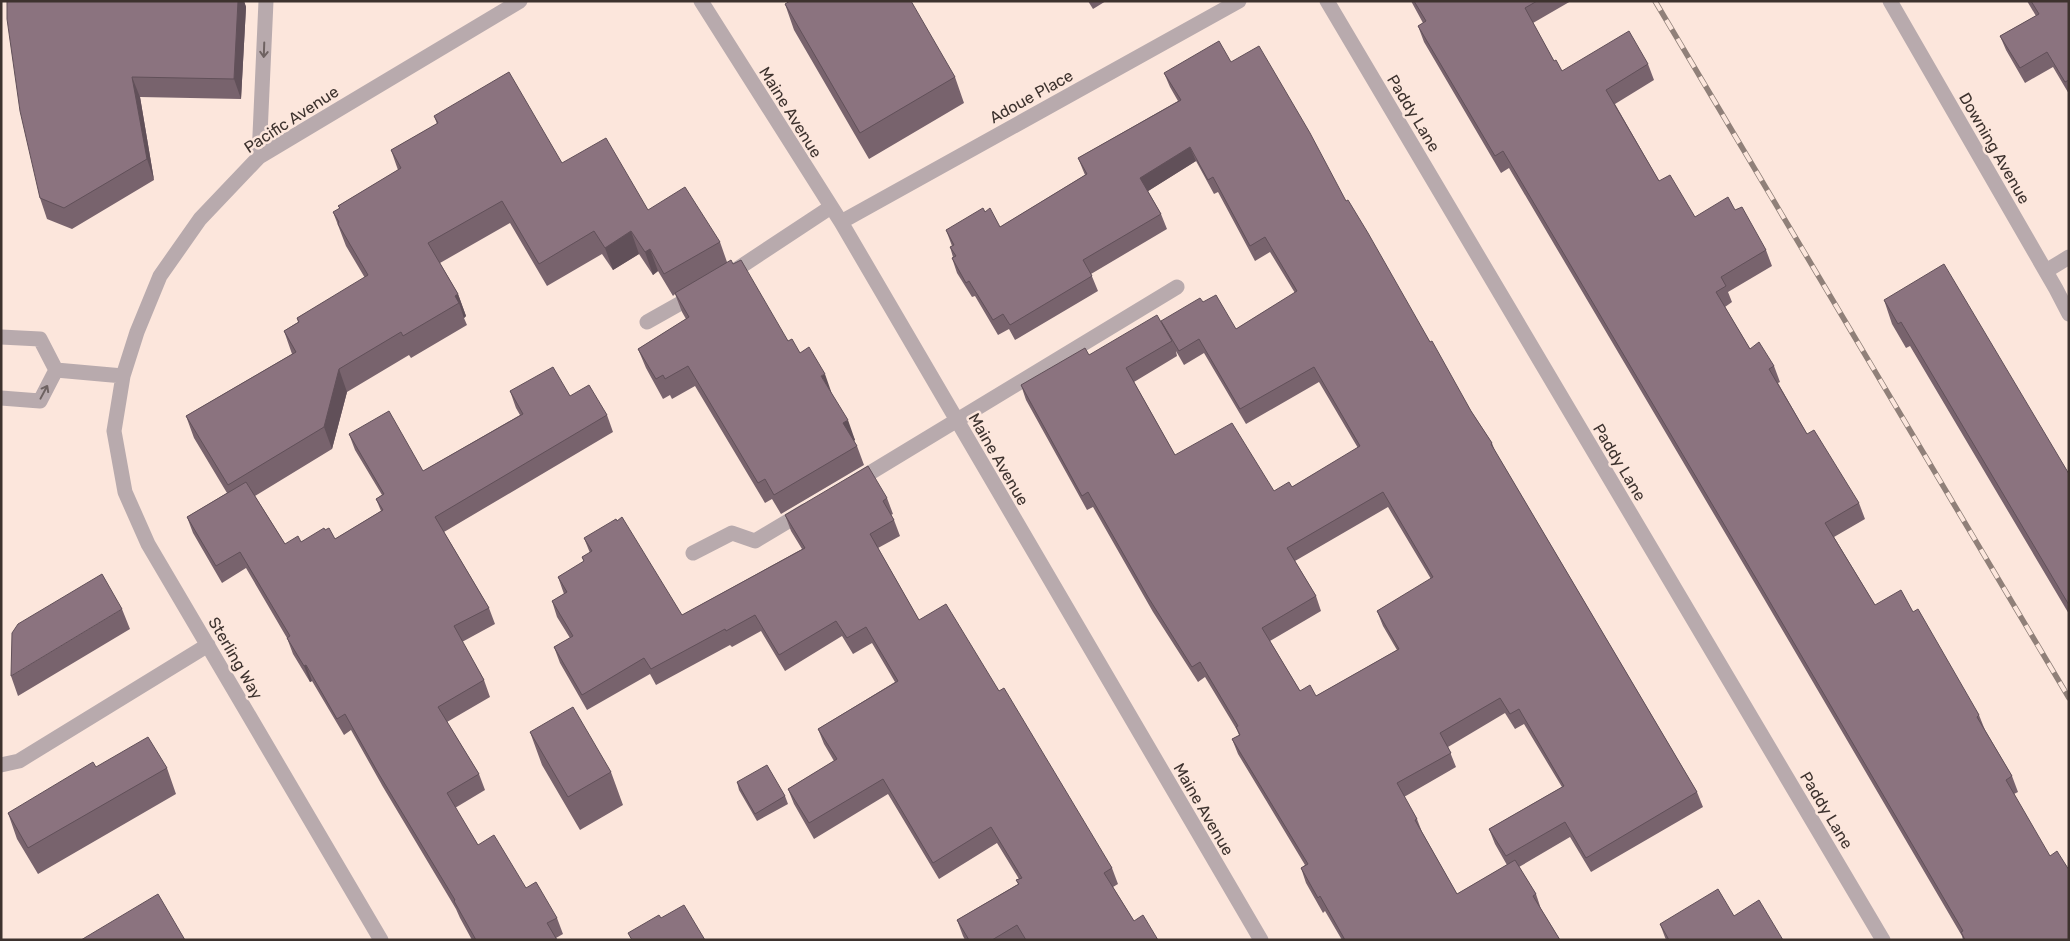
<svg xmlns="http://www.w3.org/2000/svg" width="2070" height="941" font-family="Rubik,sans-serif">
  <rect width="100%" height="100%" fill="#fce6dc"/>
  <g fill="none" stroke-linecap="round" stroke-linejoin="round">
    <path stroke="#b8aaad" stroke-width="15" d="M701,1L841,222L1261,940
      M1327,1L1883,940
      M1890,1L2056,289L2069,314
      M259,157L266,1
      M841,222L1239,1
      M2046,271L2069,257
      M728,275L831,207
      M647,322L695,295
      M1,337L40,339L56,370L40,401L1,398
      M56,370L123,376
      M855,482L1177,287
      M693,553L732,533L755,541L805,511
      M1,765L19,761L208,645
      M381,940L148,544L125,492L114,431L123,376L137,332L160,276L200,219L259,157L520,1"/>
    <defs>
      <path id="rail" d="M1655,1L2069,698"/>
    </defs>
    <use href="#rail" stroke="#908079" stroke-width="5.5"/>
    <use href="#rail" stroke="#fce6dc" stroke-width="4" stroke-dasharray="11" stroke-linecap="butt"/>
  </g>
  <path fill="#78636d" fill-rule="evenodd" d="M7,1H244L246,7L241,99L140,97L154,180L72,229L47,219L40,198Z
    M1088,1H1106L1093,9Z
    M1411,1H1571L1533,23L1554,61L1562,71L1648,64L1654,80L1615,104L1659,181L1695,217L1735,210L1766,250L1772,266L1728,292L1732,302L1725,307L1750,349L1774,366L1780,382L1778,383L1807,434L1859,503L1865,519L1834,537L1875,605L1913,612L1979,715L1985,730L2012,776L2018,792L2014,794L2069,940H1963L1962,936L1763,597L1509,168L1501,173L1424,42L1418,26L1423,23Z
    M2027,1H2069V94L2053,67L2025,83L2006,50L2000,36L2036,16Z
    M785,4L955,77L964,103L869,159L794,30Z
    M1231,62L1346,201L1471,411L1492,443L1495,451L1697,792L1703,807L1591,872L1570,837L1519,867L1536,894L1541,909L1560,940H1342L1325,911L1323,913L1306,883L1301,868L1305,865L1238,754L1232,739L1239,735L1237,730L1205,677L1198,682L1153,612L1093,507L1087,510L1026,400L1021,385L1162,323L1203,302L1236,329L1295,293L1270,252L1255,261L1218,192L1214,194L1196,161L1148,191L1161,214L1167,229L1091,274L1098,291L1015,340L1009,329L998,335L975,296L972,297L957,273L952,258L953,257L950,247L952,246L946,230L985,212L1000,227L1085,175L1078,158L1178,101L1170,87L1164,73ZM1176,351L1184,365L1204,353L1246,424L1319,382L1358,448L1292,487L1274,491L1175,455L1134,382L1177,356ZM1388,507L1431,579L1377,611L1383,626L1397,650L1316,696L1300,691L1270,641L1321,611L1316,596L1295,561ZM1505,713L1515,729L1524,724L1562,787L1489,829L1495,844L1507,865L1457,894L1422,832L1417,819L1404,797L1456,767L1448,747Z
    M434,116L562,163L648,210L720,242L727,262L788,341L800,353L832,394L855,440L854,441L857,446L864,465L781,514L772,499L765,503L695,386L672,399L670,395L663,399L646,368L638,349L686,319L682,312L675,294L673,296L658,271L653,275L639,254L613,270L602,254L547,286L510,223L440,263L458,294L466,316L464,318L467,325L411,358L409,355L347,392L332,449L255,496L285,544L301,542L325,530L335,539L381,511L376,499L382,495L355,450L349,434L423,471L520,415L516,408L510,391L570,396L607,415L613,432L444,532L489,608L495,624L462,642L484,680L490,697L447,722L479,774L485,790L455,808L478,845L526,888L557,918L563,934L556,938L557,940H472L460,918L456,909L383,787L351,730L344,735L312,681L310,682L293,654L287,638L246,568L222,583L193,533L187,517L227,493L194,438L186,416L292,354L284,331L298,322L297,318L365,278L346,246L333,212L340,209L338,206L398,170L391,150L437,124Z
    M1884,300L2069,474V614L1910,346L1906,348L1892,324Z
    M887,498L893,514L891,515L894,520L900,536L878,548L919,620L999,691L1112,868L1118,884L1113,887L1134,921L1158,940H965L963,936L957,920L1018,884L1016,880L1019,879L997,843L939,879L888,794L814,839L794,804L788,789L834,761L824,744L818,729L895,682L872,643L853,654L842,636L785,671L761,631L732,647L730,645L656,685L650,674L587,710L560,663L554,647L570,638L557,617L552,601L564,594L558,577L584,562L582,557L590,553L584,538L682,615L802,549L791,531L785,515Z
    M122,609L130,629L18,696L11,676Z
    M530,732L611,772L623,805L580,830L542,765Z
    M96,767L167,768L176,794L38,874L17,839L8,813Z
    M737,782L785,796L788,804L757,821L739,790Z
    M1734,916L1783,940H1666L1660,924Z"/>
  <path fill="#615059" d="M238,1H244L246,7L241,99L234,79Z
    M132,77L140,97L154,180L147,159Z
    M1190,147L1196,161L1145,193L1140,178Z
    M631,231L639,254L613,270L605,248Z
    M650,249L658,271L653,275L645,252Z
    M458,294L466,316L464,318L459,303L455,296Z
    M339,369L347,392L332,449L324,427Z
    M825,374L832,394L821,376Z
    M848,420L855,440L850,443L843,423Z
    M306,665L312,681L310,682L304,666Z"/>
  <path fill="#8b737f" stroke="#615059" fill-rule="evenodd" d="M7,1H238L234,79L132,77L147,159L64,208L40,198L20,111L7,19Z
    M790,1H911L955,77L860,133L785,4Z
    M1414,1H1537L1525,8L1554,61L1556,60L1562,71L1629,31L1648,64L1606,90L1659,181L1670,175L1695,217L1728,197L1735,210L1742,207L1766,250L1721,277L1726,286L1716,292L1750,349L1759,342L1774,366L1769,369L1807,434L1814,430L1859,503L1825,523L1875,605L1901,590L1913,612L1918,609L1979,715L1977,717L2012,776L2006,780L2050,856L2057,851L2069,870V940H1965L1961,932L1963,931L1757,580L1503,151L1495,156L1418,26L1426,21Z
    M2031,1H2069V80L2065,82L2047,52L2020,68L2000,36L2039,14Z
    M1219,41L1231,62L1259,46L1310,133L1346,201L1348,200L1368,233L1430,342L1432,341L1471,411L1492,443L1491,444L1697,792L1586,858L1565,822L1506,856L1489,829L1564,786L1519,709L1510,714L1500,698L1440,733L1451,753L1397,783L1417,819L1415,820L1457,894L1515,860L1536,894L1533,896L1560,940H1345L1320,896L1318,898L1301,868L1308,864L1232,739L1240,735L1236,727L1238,726L1200,662L1192,667L1148,597L1088,492L1082,496L1021,385L1085,348L1089,355L1157,315L1172,341L1126,368L1175,455L1232,423L1274,491L1289,482L1292,487L1360,446L1314,367L1240,409L1199,339L1179,351L1161,321L1200,298L1203,302L1216,295L1236,329L1297,291L1265,237L1250,246L1213,177L1208,180L1190,147L1140,178L1161,214L1083,260L1092,276L1010,325L1003,314L993,320L969,281L966,283L952,258L956,256L950,247L954,245L946,230L983,208L985,212L990,208L1000,227L1087,174L1078,158L1181,100L1164,73ZM1383,492L1433,577L1377,611L1399,649L1316,696L1310,685L1300,691L1262,628L1316,596L1287,548Z
    M509,72L562,163L606,138L648,210L685,187L720,242L664,274L650,249L645,252L631,231L605,248L594,231L539,264L502,201L428,243L458,294L455,296L459,303L403,336L401,332L339,369L324,427L228,485L186,416L296,352L284,331L299,322L297,318L368,275L338,224L339,222L333,212L340,208L338,206L401,168L391,150L438,123L434,116Z
    M731,260L733,264L741,260L788,341L792,339L800,353L809,347L825,374L821,376L848,420L843,423L857,446L774,495L765,479L758,483L688,366L665,379L663,375L656,379L638,349L689,317L675,293Z
    M1944,264L2069,474V605L1901,322L1898,324L1884,300Z
    M553,367L570,396L589,385L607,415L435,517L489,608L454,626L484,680L438,707L479,774L447,793L478,845L494,835L526,888L536,882L557,918L547,923L557,940H476L454,901L455,900L377,771L345,714L337,719L306,665L304,666L287,638L290,636L240,552L216,566L187,517L246,482L285,544L298,536L301,542L324,528L325,530L329,528L335,539L383,510L376,499L384,494L349,434L389,411L423,471L523,414L510,391Z
    M868,466L887,498L883,501L894,520L870,534L919,620L946,604L999,691L1004,688L1112,868L1104,873L1134,921L1143,915L1158,940H1026L1017,925L992,940H969L957,920L1019,884L1016,880L1022,878L991,827L933,863L883,779L809,823L788,789L837,759L818,729L898,681L866,627L847,638L836,621L779,655L755,615L726,631L725,629L651,669L644,658L582,695L554,647L573,636L552,601L567,592L558,577L584,561L582,557L592,551L584,538L616,519L617,521L622,517L682,615L805,548L785,515Z
    M102,574L122,609L11,676L12,633L18,624Z
    M573,707L611,772L568,797L530,732Z
    M148,737L167,768L28,848L8,813L93,762L96,767Z
    M767,765L785,796L755,814L737,782Z
    M1718,889L1734,916L1759,900L1783,940H1669L1660,924Z
    M158,894L185,940H81Z
    M684,905L705,940H632L628,933L659,915L661,918Z"/>
  <defs><path id="oneway-shaft" d="M-6 0H5M1.5-3L5.5 0L1.5 3" fill="none" stroke-width="1.6" stroke-linecap="round" stroke-linejoin="round" transform="scale(1.25)"/></defs>
  <g stroke="#6e6261">
    <use href="#oneway-shaft" transform="translate(264 50) rotate(92)"/>
    <use href="#oneway-shaft" transform="translate(44 392) rotate(-62)"/>
  </g>
  <g text-anchor="middle" stroke-width="5" stroke-linejoin="round" paint-order="stroke">
    <g font-size="16" fill="#3d322e" stroke="#fce6dc">
      <text transform="translate(1031 96) rotate(-29)" y="6">Adoue Place</text>
      <text transform="translate(791 112) rotate(58)" y="6">Maine Avenue</text>
      <text transform="translate(1414 113) rotate(59)" y="6">Paddy Lane</text>
      <text transform="translate(291 119) rotate(-33)" y="6">Pacific Avenue</text>
      <text transform="translate(1995 148) rotate(60)" y="6">Downing Avenue</text>
      <text transform="translate(999 459) rotate(60)" y="6">Maine Avenue</text>
      <text transform="translate(1620 462) rotate(59)" y="6">Paddy Lane</text>
      <text transform="translate(236 658) rotate(60)" y="6">Sterling Way</text>
      <text transform="translate(1204 809) rotate(60)" y="6">Maine Avenue</text>
      <text transform="translate(1827 810) rotate(59)" y="6">Paddy Lane</text>
    </g>
  </g>
  <rect width="2070" height="941" fill="none" stroke="#3d322e" stroke-width="5"/>
</svg>
